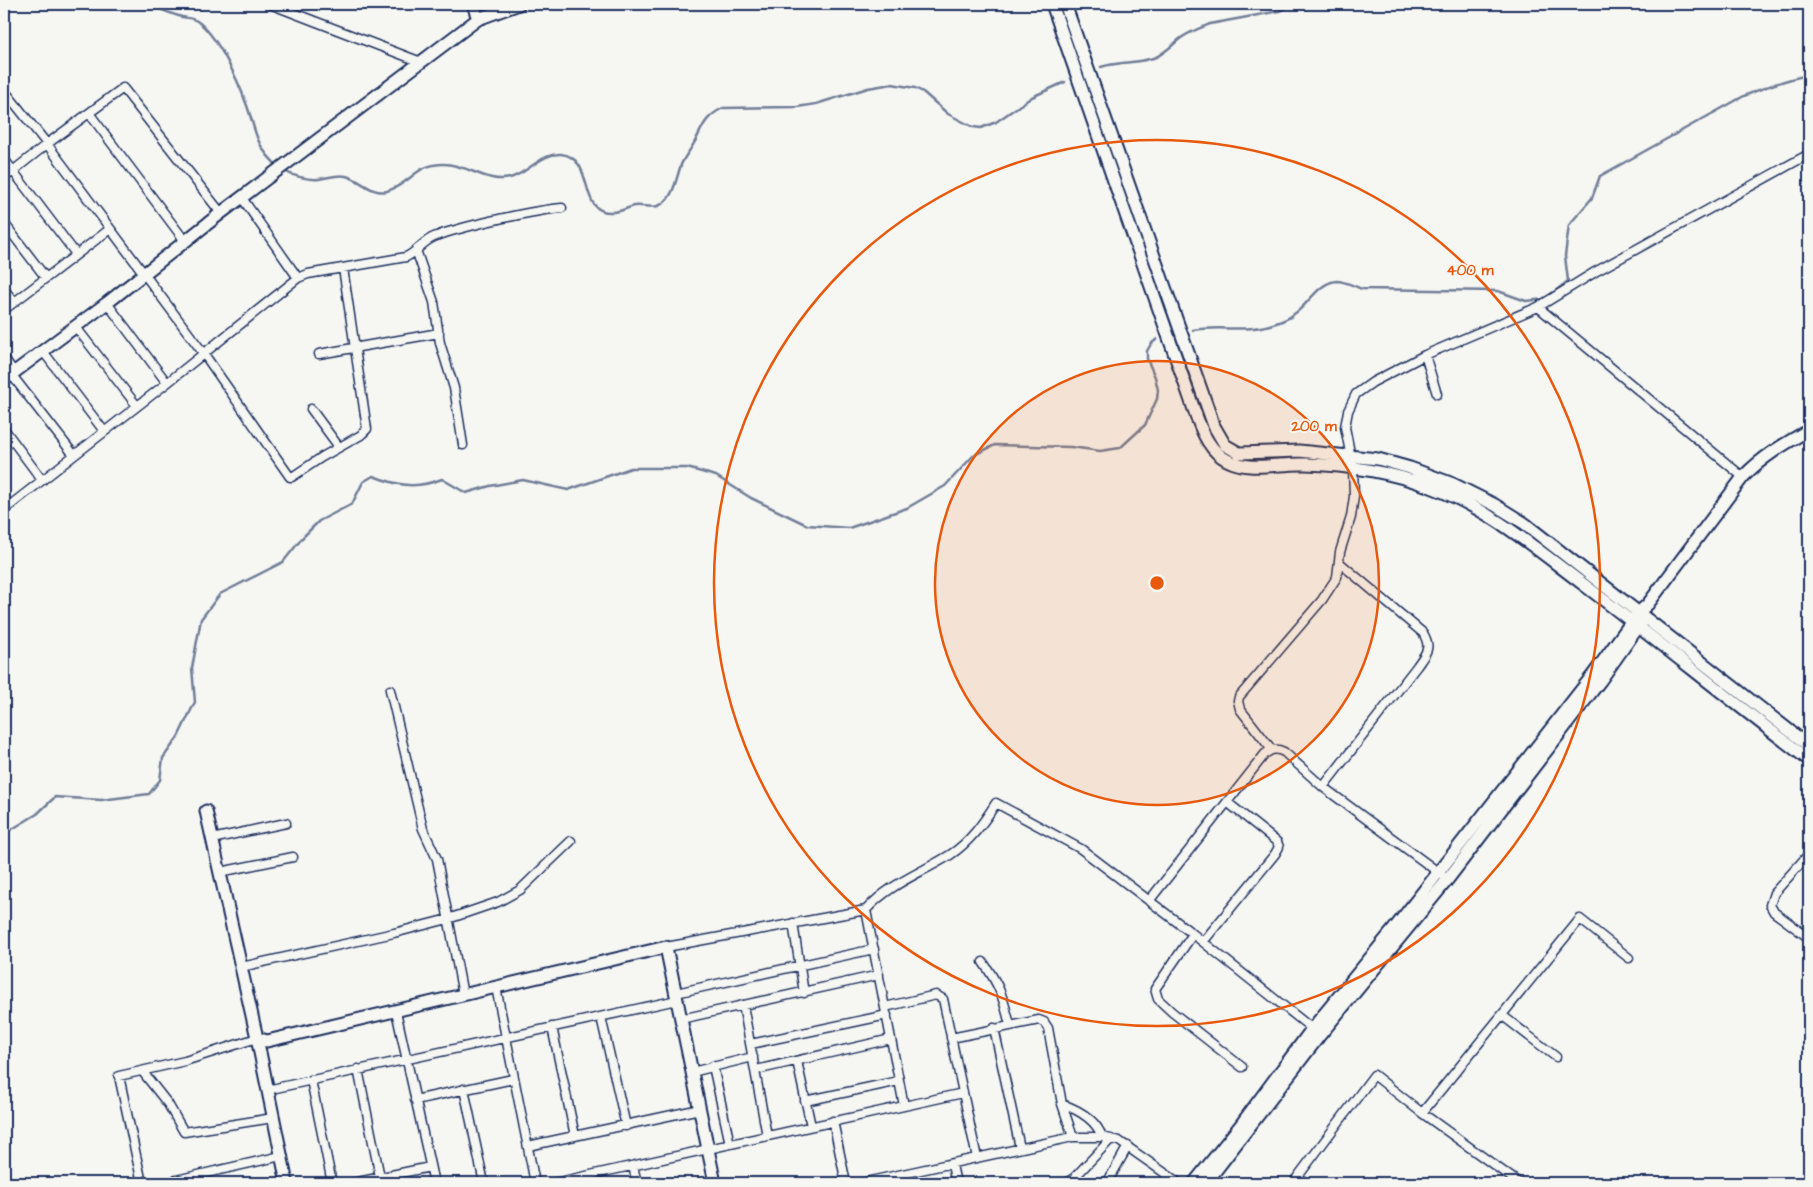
<svg xmlns="http://www.w3.org/2000/svg" width="1813" height="1187" font-family="'Architects Daughter',sans-serif">
  <rect width="100%" height="100%" fill="#f6f6f2"/>
  <filter id="ink" filterUnits="userSpaceOnUse"><feTurbulence type="fractalNoise" baseFrequency=".02" numOctaves="2"/><feDisplacementMap in="SourceGraphic" scale="10" xChannelSelector="R" yChannelSelector="G"/><feConvolveMatrix kernelMatrix="1 2 1 2 8 2 1 2 1" color-interpolation-filters="sRGB"/></filter>
  <g filter="url(#ink)">
    <g fill="none" stroke-linecap="round" stroke-linejoin="round">
      <path stroke="#717e99" stroke-width="2.5" d="M146,4C158,8 170,14 182,17C187,18 192,18 197,21C217,35 238,80 246,103C256,129 254,146 279,167
        M1101,67C1119,61 1138,64 1156,57C1166,52 1172,45 1181,38C1189,32 1200,28 1210,24L1279,11L1294,4
        M283,170C292,176 308,180 319,179C328,178 337,174 346,176C360,179 372,195 387,191C411,184 415,164 444,164C467,164 488,184 510,178C529,173 540,153 561,154C597,158 576,215 613,212C621,212 628,207 635,206C642,205 651,208 658,206C674,200 676,178 681,165C684,157 689,152 693,145C703,128 703,118 723,108L797,107L816,104L868,88L892,84L915,88L923,92L948,114L973,127L981,128L996,122L1032,97L1065,82
        M1193,330C1219,325 1247,333 1273,324C1280,322 1289,319 1294,314C1308,305 1318,283 1336,281C1345,281 1354,286 1362,289L1498,291L1526,301L1545,299L1568,281L1565,256L1569,225L1592,198L1600,176L1744,96C1765,87 1786,79 1809,75
        M4,834L37,814L55,797L101,800L149,794L160,780L163,758L178,737L195,702L192,668L201,619L220,594L283,562L303,537L319,521L352,504L363,482L373,476C399,486 416,489 442,479L466,493L490,486L523,480L568,490L631,468H687L716,476L751,498L807,525L849,528L907,508L945,486L974,455L995,445L1071,447L1100,451L1120,448L1145,425L1157,399L1158,390L1155,377L1147,359V351L1151,344L1157,339"/>
      <defs>
        <path id="street" d="M270,4L421,62
          M4,90L47,144L204,354L290,477H292L322,457L361,435L367,429L343,268
          M89,113L185,241
          M4,159L76,254
          M4,178L47,144L123,88L221,213
          M242,198L298,278
          M4,223L46,278
          M416,250L434,302L440,343L454,388L463,445
          M4,289L14,302
          M107,303L167,383
          M1538,307L1743,477
          M4,310L110,229
          M75,326L137,406
          M42,350L104,431
          M319,354L439,333
          M1425,355L1437,394
          M4,358L14,372
          M11,374L74,455
          M311,409L339,447
          M4,429L42,480
          M4,510L167,383L298,278L308,274L406,257C417,252 422,242 434,237C451,230 471,226 490,221C514,216 537,210 562,208
          M390,690L423,829L437,859L463,995
          M1272,750L1240,709L1238,701L1239,697L1322,600L1337,577L1340,552L1351,517L1354,496L1353,468L1345,427L1348,411L1356,394L1373,382L1425,355L1538,307L1595,272L1809,154
          M1323,787L1417,666C1426,653 1432,648 1423,633L1340,563
          M212,839L286,823
          M1809,854L1774,893L1770,905L1774,912L1809,938
          M220,872L293,857
          M1149,901L1265,754C1272,749 1276,748 1284,752L1323,787L1442,875
          M866,910L904,1106
          M793,923L804,993
          M1193,934L1155,989L1158,999L1172,1012L1242,1067
          M1203,942L1275,854L1279,847L1277,842L1227,802
          M666,947L866,910C889,884 921,873 950,855C970,842 984,822 996,803L1081,849L1193,934L1315,1031
          M983,962C1000,986 1003,997 1010,1025
          M241,967L394,933L448,919L498,902L520,890L571,841
          M496,987L535,1183
          M676,993L874,949
          M743,1005L767,1136
          M885,1007L936,995L943,999L977,1158
          M396,1011L434,1183
          M1503,1016L1556,1057
          M601,1017L626,1126
          M681,1019L879,975
          M552,1027L575,1136
          M994,1028L1020,1148
          M951,1038L1039,1020L1044,1022L1048,1028L1062,1104L1073,1137
          M751,1044L887,1015
          M797,1061L811,1126
          M713,1066L730,1144
          M358,1069L380,1177
          M756,1070L891,1039
          M142,1071L168,1104L184,1132L273,1118
          M692,1072L753,1057
          M311,1080L332,1183
          M464,1089L484,1183
          M267,1090L677,1000
          M415,1100L513,1079
          M805,1101L899,1081
          M1062,1104C1079,1110 1096,1119 1102,1137
          M1422,1113L1580,919L1629,958
          M833,1121L846,1183
          M528,1146L700,1109
          M952,1165L956,1183
          M633,1166L637,1183
          M142,1183L119,1076L185,1061L257,1038
          M163,1183L281,1156
          M353,1183L430,1167
          M554,1183L963,1093
          M861,1183L1073,1137H1102L1119,1141L1179,1183
          M1066,1183L1074,1178L1111,1139
          M1107,1183L1128,1146
          M1293,1183L1374,1075L1422,1113L1519,1183"/>
        <path id="secondary" d="M473,4L478,19
          M1052,4L1197,418C1203,434 1211,452 1227,460C1250,472 1280,463 1305,464C1347,465 1391,472 1431,487C1488,508 1535,548 1583,584C1659,642 1733,702 1809,760
          M1065,4L1214,426L1225,445L1239,453L1299,451L1378,459L1410,468L1453,484L1495,505L1524,523L1809,746
          M4,380L107,303L221,213L478,19L519,4
          M206,811L257,1038L287,1183
          M257,1038L267,1041L666,947L715,1183
          M1194,1183L1240,1126L1312,1029L1394,929L1593,675L1638,613L1648,604L1743,477C1762,457 1784,444 1809,430
          M1206,1183L1320,1035L1448,879L1600,681L1643,620"/>
      </defs>
      <use href="#street" stroke="#1b2f5e" stroke-width="11"/>
      <use href="#secondary" stroke="#1b2f5e" stroke-width="15"/>
      <use href="#street" stroke="#f6f6f2" stroke-width="8"/>
      <use href="#secondary" stroke="#f6f6f2" stroke-width="11"/>
    </g>
  </g>
  <circle cx="1157" cy="583" r="222" fill="#e8590c" fill-opacity=".12"/>
  <g fill="none" stroke="#e8590c" stroke-width="2.5">
    <circle cx="1157" cy="583" r="222"/>
    <circle cx="1157" cy="583" r="443"/>
  </g>
  <circle cx="1157" cy="583" r="8" fill="#e8590c" stroke="#f6f6f2" stroke-width="2.5"/>
  <g font-size="15" text-anchor="middle" font-weight="bold" fill="#e8590c" stroke="#f6f6f2" stroke-width="4" stroke-linejoin="round" paint-order="stroke">
    <text x="1470" y="275">400 m</text>
    <text x="1314" y="431">200 m</text>
  </g>
  <rect width="1813" height="1187" fill="none" stroke="#f6f6f2" stroke-width="20"/>
  <rect x="10" y="10" width="1793" height="1167" fill="none" stroke="#1b2f5e" stroke-width="2" filter="url(#ink)"/>
</svg>
